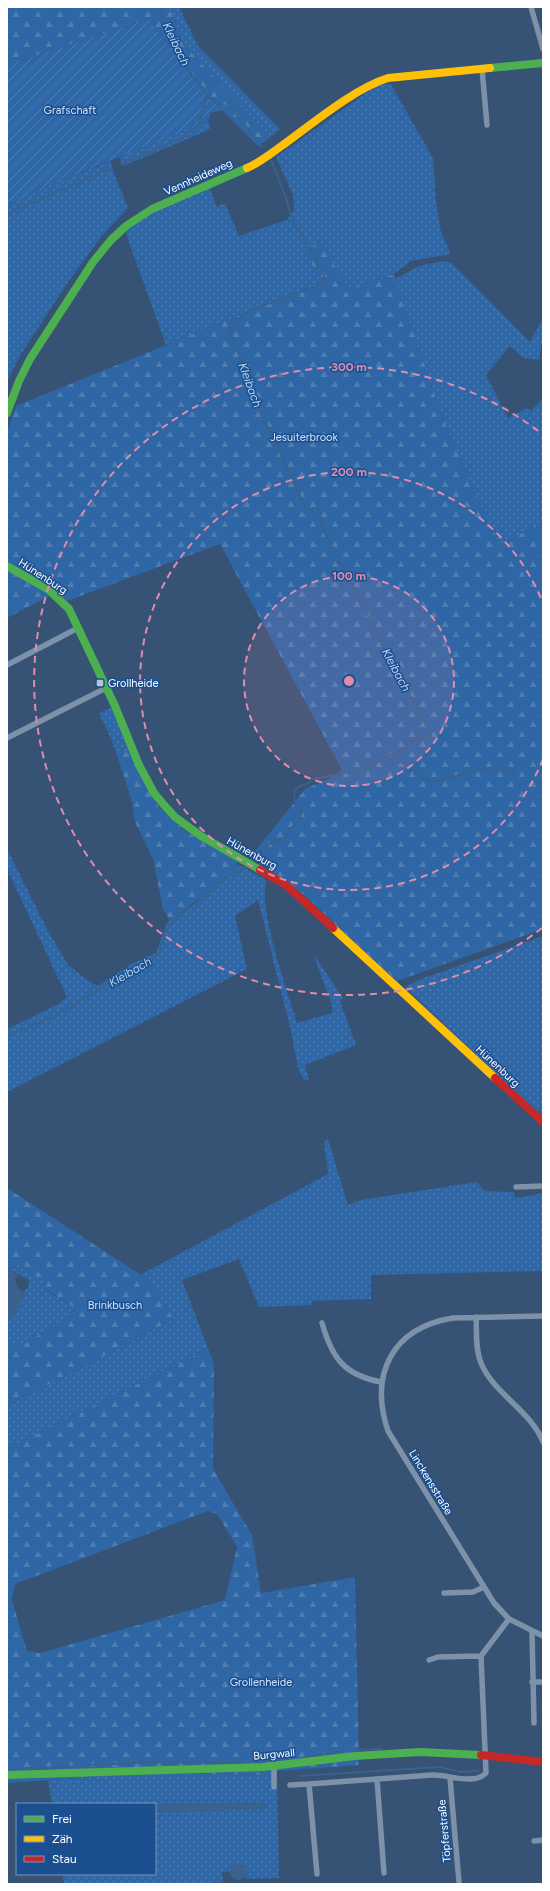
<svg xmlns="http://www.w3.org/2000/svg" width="550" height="1891" font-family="Figtree,sans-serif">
  <defs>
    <pattern id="grass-dots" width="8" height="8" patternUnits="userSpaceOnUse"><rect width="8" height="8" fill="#2f66a5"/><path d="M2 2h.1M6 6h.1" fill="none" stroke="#4e7db2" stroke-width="1.8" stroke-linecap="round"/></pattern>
    <pattern id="forest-firs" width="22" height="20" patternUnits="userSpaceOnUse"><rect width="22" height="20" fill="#2f66a5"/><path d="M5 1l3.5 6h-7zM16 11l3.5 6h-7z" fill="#4e7db2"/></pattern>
    <pattern id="garden-furrows" width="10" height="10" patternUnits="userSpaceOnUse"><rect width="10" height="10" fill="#2f66a5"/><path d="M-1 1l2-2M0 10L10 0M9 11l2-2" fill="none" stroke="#4e7db2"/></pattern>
  </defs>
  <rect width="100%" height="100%" fill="#365274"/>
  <path fill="url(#grass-dots)" d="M169,7H179L198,46L280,129L271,137L184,45Z
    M390,83L433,158L436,201L441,232L451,254L411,261L394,274L348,289L321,242L305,251L321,282L166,345L125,231L140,218L210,188L217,207L225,203L239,236L287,220L294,210L293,195L276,157L376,86Z
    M208,121L211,128L204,132L123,166L119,157Z
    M111,161L112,168L128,208L100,238L64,288L20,356L7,382V207L51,185Z
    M443,261L452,263L530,342L543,318V336L539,360L523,358L510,346L486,375L508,418L527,408L531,411L543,398V521L498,547L438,406L395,279L419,266Z
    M111,707L130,750L116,752L112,741L99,713Z
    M7,849L47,929L68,965L87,980L98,986L131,964L156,953L167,923L195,903L213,886L237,868L238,864L266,880C259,914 287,989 297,1023L332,1013V1005L313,953L343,998L340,1001L356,1045L305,1065L309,1080H304L299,1071L290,1027L258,900L235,916L247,969L7,1092V1029L57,1005L67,997L7,869Z
    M543,936V1118L405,987L421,979Z
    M328,1139L348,1205L360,1200L477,1182L485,1191L513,1192L516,1198L543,1193V1271L371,1275V1299L311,1301L312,1305L259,1307L239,1259L182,1280L206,1343L196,1355L7,1449V1406L174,1319L149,1280L140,1275L328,1174L324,1143Z
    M15,1264L24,1265L30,1272L43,1281L49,1292L71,1305L76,1313L26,1343L12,1348L7,1343V1321C15,1313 24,1303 23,1292L28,1288L29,1280L8,1269Z
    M277,1771L279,1878L248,1879L245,1877L247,1871L231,1869L230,1872H222L223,1882L200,1884H64L62,1874H155V1812L264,1809L266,1805L263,1803L155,1805L52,1804L48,1780L153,1773L269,1775Z"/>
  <path fill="url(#forest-firs)" fill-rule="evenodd" d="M7,7H169L184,45L271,137L258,146L222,110L148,19L7,65Z
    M321,241L348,289L394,274L440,411L498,547L543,521V929L397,981L304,895L251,856L306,788L325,781L342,770L220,544L67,601L57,592L7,618V431L16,406L321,282L305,251Z
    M130,750C137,766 143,783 152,797C170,826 209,845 237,861V868C215,886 193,904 170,921L163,909L153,859L135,822L132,802L116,752Z
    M7,1188L149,1280L174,1319L7,1406V1343L12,1348L26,1343L76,1313L71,1305L49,1291L43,1281L30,1272L24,1265L15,1264L8,1269L7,1268Z
    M206,1343L214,1364L213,1469L252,1535L261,1593L355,1577L359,1765L277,1771L269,1775L153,1773L7,1783V1449L196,1355ZM208,1511L217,1514L237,1547L225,1600L40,1653L27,1651L12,1600L15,1584Z"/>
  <path fill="url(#garden-furrows)" d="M148,19L222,110L211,113L208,121L51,185L7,207V65Z"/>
  <path fill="#3b618d" d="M7,1268L18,1276L15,1279L18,1289L23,1292C24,1303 15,1313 7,1321Z
    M263,1803L266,1806L264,1809L155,1812V1805Z
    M230 1872a8 8 0 1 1 16 0a8 8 0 1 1-16 0Z"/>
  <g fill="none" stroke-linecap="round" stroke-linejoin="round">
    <path stroke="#3b618d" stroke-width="2" d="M159,7L168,35L179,53L182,62L207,95L220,105L228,106L236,114L262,147
      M121,164C137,157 191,137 198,125C204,115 202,104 208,95
      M7,214L111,168
      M390,754L430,782L494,767L515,771
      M252,862L273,840L279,841L285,838L289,829L298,823L302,812L295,801L294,792L298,787L307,784L314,779L349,772L357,768L368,767L406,747L415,739L431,736L424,721L385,651L356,591L323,530L321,517L305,507L276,443L261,414L228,325L249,311L326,282L323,271L292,219L286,198L271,159
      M7,1036L57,1015L127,972L159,955L164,934L173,921L203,898L218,883L247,866
      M356,1750L381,1749
      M302,1758L344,1751
      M23,1769L152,1762L264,1763
      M7,1770L15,1769
      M299,1776L440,1767L460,1772L478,1771"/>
    <path stroke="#7d92a8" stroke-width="5.5" d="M531,7L543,49
      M482,69L487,125
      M7,665L78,628
      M7,738L106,688
      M516,1187L543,1186
      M543,1316L453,1318C392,1328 369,1374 388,1431L494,1603L509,1619L543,1636
      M476,1317C477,1332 475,1349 481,1363C493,1393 532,1412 543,1442
      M322,1323C332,1358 344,1375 381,1382
      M444,1593L473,1592L484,1587
      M532,1631L534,1723
      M429,1660L438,1657L481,1656
      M532,1682H543
      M274,1766V1787
      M450,1778L459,1882
      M377,1779L384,1873
      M290,1785L309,1784
      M534,1841L543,1840
      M317,1874L309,1784L432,1775C447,1774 474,1786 486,1773L481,1656L509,1619"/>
    <path stroke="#4caf50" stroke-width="8" d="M490,68L543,63
      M7,413L19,381L30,359L93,262L111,240L126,226L152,209L247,168
      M7,566L49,590L69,609L115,706L139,765L154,793L164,805L175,817L201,836L260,870
      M7,1775L263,1767L355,1756L420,1752L481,1755"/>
    <path stroke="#ffc107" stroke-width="8" d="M247,168C259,163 270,154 280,147C311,125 353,89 388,78L490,68
      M333,928L495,1078"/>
    <path stroke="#c62828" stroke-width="8" d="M260,870L286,885L333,928
      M495,1078L543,1122
      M481,1755L543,1762"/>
  </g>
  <circle cx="349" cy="681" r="105" fill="#e08cad" fill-opacity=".12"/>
  <g fill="none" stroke="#e08cad" stroke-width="2" stroke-dasharray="7 5">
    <circle cx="349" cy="681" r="105"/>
    <path d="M543 759A209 209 0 1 1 543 603"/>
    <path d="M542 928A314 314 0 1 1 542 434"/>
  </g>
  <rect fill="#b9c2ce" stroke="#1b4f8f" stroke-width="1.5" x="96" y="679" width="8" height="8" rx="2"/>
  <g text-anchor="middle" stroke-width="3" stroke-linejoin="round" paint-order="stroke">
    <g font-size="11" fill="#cfe3fa" stroke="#1b4f8f">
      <text x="70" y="114">Grafschaft</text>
      <text x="304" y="441">Jesuiterbrook</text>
      <text x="115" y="1309">Brinkbusch</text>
      <text x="261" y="1686">Grollenheide</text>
    </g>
    <g font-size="11" fill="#fff" stroke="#1b4f8f">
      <text transform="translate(198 177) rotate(-24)" y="4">Vennheideweg</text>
      <text transform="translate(43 576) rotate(33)" y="4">Hünenburg</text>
      <text transform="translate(252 853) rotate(29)" y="4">Hünenburg</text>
      <text transform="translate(498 1066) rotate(43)" y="4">Hünenburg</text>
      <text transform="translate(431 1482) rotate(59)" y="4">Linckensstraße</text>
      <text transform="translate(274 1754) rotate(-5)" y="4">Burgwall</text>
      <text transform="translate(444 1831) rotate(-95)" y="4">Töpferstraße</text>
    </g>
    <g font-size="11" fill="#fff" stroke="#1b4f8f" text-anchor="start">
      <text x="108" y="687">Grollheide</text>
    </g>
    <g font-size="12" font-style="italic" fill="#b5d3f5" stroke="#1b4f8f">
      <text transform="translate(176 44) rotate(64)" y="4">Kleibach</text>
      <text transform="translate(250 385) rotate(70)" y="4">Kleibach</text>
      <text transform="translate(396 670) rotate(62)" y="4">Kleibach</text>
      <text transform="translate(130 972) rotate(-30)" y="4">Kleibach</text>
    </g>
  </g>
  <circle cx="349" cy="681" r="6" fill="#e08cad" stroke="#1b4f8f" stroke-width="2"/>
  <g font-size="12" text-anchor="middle" font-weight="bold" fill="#e08cad" stroke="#1b4f8f" stroke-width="3" stroke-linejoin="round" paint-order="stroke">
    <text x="349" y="371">300 m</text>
    <text x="349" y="476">200 m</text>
    <text x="349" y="580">100 m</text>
  </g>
  <rect width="550" height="1891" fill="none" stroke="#ffffff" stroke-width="16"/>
  <rect x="16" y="1803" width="140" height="72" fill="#1b4f8f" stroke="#7695bc"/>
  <rect x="24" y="1816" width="20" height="6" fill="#4caf50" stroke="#7695bc"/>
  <text x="52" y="1823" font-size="12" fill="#ffffff">Frei</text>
  <rect x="24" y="1836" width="20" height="6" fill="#ffc107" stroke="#7695bc"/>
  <text x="52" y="1843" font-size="12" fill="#ffffff">Zäh</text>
  <rect x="24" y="1856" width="20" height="6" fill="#c62828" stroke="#7695bc"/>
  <text x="52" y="1863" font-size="12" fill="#ffffff">Stau</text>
</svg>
